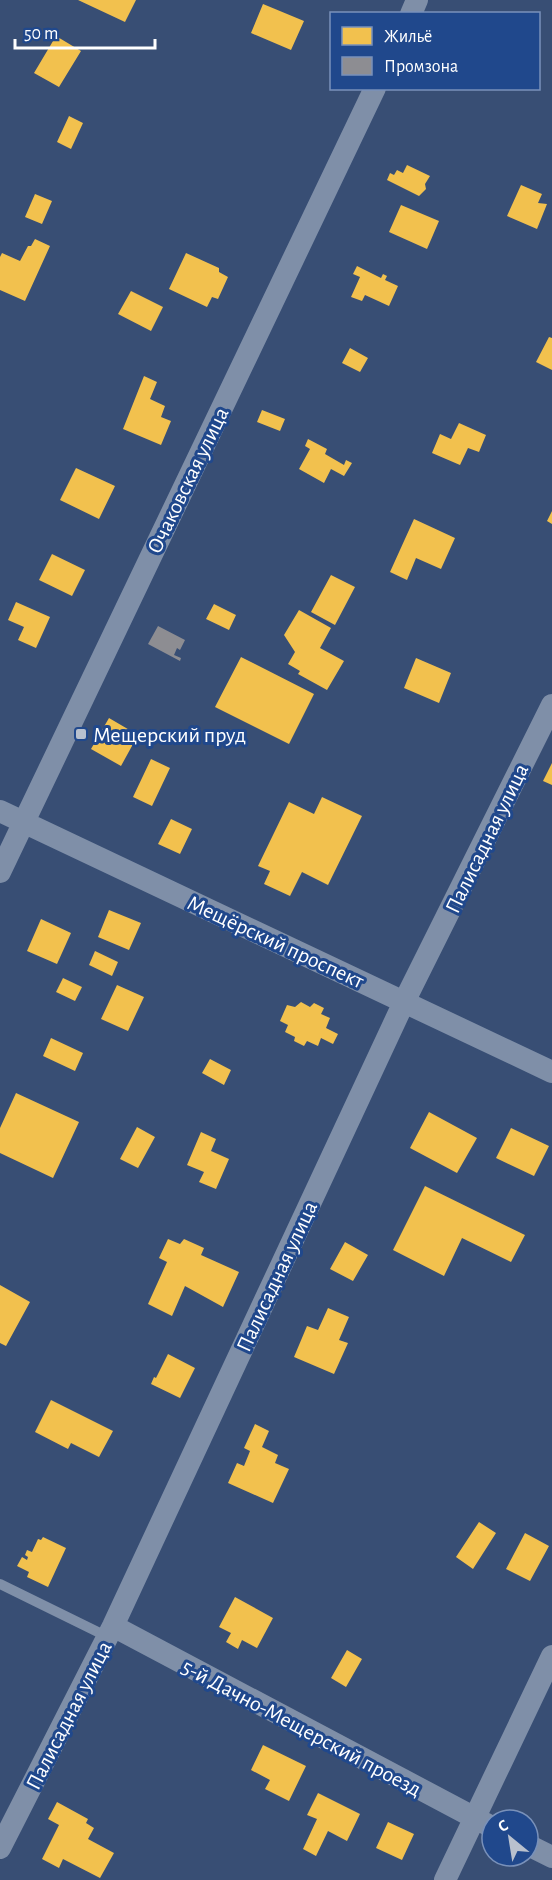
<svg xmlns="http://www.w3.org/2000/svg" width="552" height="1880" font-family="'Alegreya Sans',sans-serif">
  <rect width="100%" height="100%" fill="#384e74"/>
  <path fill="#f2c14e" d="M78,0H136L125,22Z
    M263,4L304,21L291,50L251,33Z
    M56,36L81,51L59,87L34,73Z
    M69,116L83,123L71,149L57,142Z
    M407,165L430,176L425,184L426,189L419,196L387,180L390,173L394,175L397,170L403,173Z
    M521,185L542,194L538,203L547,204L537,229L507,216Z
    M35,194L52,201L42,224L25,217Z
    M401,205L439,221L427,249L389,232Z
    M35,239L50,246L25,301L0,290V257L2,253L20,261L28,246H31Z
    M186,253L219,268V272L228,277L218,299L212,297L207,307L169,289Z
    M357,266L381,278L383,274L387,276L385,280L398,286L389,306L365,295L362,301L351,297L360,277L353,274Z
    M131,291L163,307L151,331L118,314Z
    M549,337L552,338V370L536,362Z
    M350,348L368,358L360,372L342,363Z
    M144,376L157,382L150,399L165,406L161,417L171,421L161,445L123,429Z
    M262,410L285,419L280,431L257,422Z
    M459,423L486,435L479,452L468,448L460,465L432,453L440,434L451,439Z
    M308,439L327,449L325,454L344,465L346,460L352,463L344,476L331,469L324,483L299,469L310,449L305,446Z
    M76,468L115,486L99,519L60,500Z
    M552,511V524L547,521Z
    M414,519L455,538L441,569L416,558L407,580L390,572Z
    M52,554L85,570L72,596L39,580Z
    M331,575L355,587L335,625L311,612Z
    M16,602L50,617L36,648L18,640L24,627L8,620Z
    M214,604L236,615L229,630L206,619Z
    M299,610L331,628L320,648L344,661L327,690L298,674L300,671L288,664L295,652L284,635Z
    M241,657L314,694L289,744L215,707Z
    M416,658L451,673L439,703L404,688Z
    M109,718L138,735L121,766L91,749Z
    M151,759L170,768L152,806L133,797Z
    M552,763V785L543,781Z
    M322,797L362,816L328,885L302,872L290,896L264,884L270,871L258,866L289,802L314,814Z
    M171,819L192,829L180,854L158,844Z
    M109,910L141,923L129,950L98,937Z
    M41,919L71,933L57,964L27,951Z
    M95,951L118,962L112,976L89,965Z
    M63,978L82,987L75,1001L56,992Z
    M117,985L144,997L128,1031L101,1019Z
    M301,1002L310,1007L314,1003L324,1008L321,1014L330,1018L326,1028L338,1034L333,1044L321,1038L318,1046L307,1041L304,1046L294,1041L295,1037L285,1032L288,1025L280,1021L287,1005L295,1007Z
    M51,1038L83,1053L75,1071L43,1056Z
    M210,1059L231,1070L224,1085L202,1073Z
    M16,1093L79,1122L53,1178L0,1153V1128Z
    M429,1112L477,1138L457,1173L410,1148Z
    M137,1127L155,1137L138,1168L120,1159Z
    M511,1128L549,1146L534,1176L496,1158Z
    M201,1132L216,1139L211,1151L229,1159L216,1189L199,1182L204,1172L187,1165Z
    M425,1186L525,1235L511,1262L462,1238L444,1276L393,1250Z
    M168,1239L180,1244L184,1239L204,1248L201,1255L239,1272L223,1307L185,1286L172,1316L148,1304L167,1262L159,1258Z
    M345,1242L368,1255L353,1281L330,1269Z
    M0,1285L30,1302L6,1346L0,1343Z
    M328,1308L349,1317L339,1340L348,1343L334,1374L294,1357L307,1326L318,1330Z
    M168,1354L195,1368L180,1398L151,1384L154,1377L156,1378Z
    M51,1400L113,1431L99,1457L71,1443L68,1449L35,1432Z
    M255,1424L269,1431L262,1447L278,1455L275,1463L289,1469L273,1503L228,1483L237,1463L244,1466L250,1451L244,1448Z
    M479,1522L496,1533L473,1569L456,1557Z
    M525,1533L549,1546L530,1581L506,1569Z
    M43,1537L66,1548L48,1587L27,1577L29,1572L17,1566L22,1557L27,1560L28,1557L25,1555L27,1550L32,1552L38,1539L41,1540Z
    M235,1597L273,1618L257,1648L242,1640L238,1649L226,1642L231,1633L219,1627Z
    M347,1650L362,1659L346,1687L331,1678Z
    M263,1745L306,1766L289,1801L265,1789L270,1780L251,1770Z
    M318,1793L360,1814L347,1841L328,1831L316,1856L303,1849L317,1819L307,1815Z
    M57,1802L88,1819L86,1823L94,1828L88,1839L114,1853L100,1878L63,1859L59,1868L42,1859L59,1825L48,1819Z
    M388,1822L414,1834L402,1860L376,1848Z"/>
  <path fill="#8d8d92" d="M158,626L185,640L180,650L177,648L174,655L181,658L180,661L148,644Z"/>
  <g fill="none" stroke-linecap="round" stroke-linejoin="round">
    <path stroke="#7f8fa8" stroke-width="10" d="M0,1584L108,1637"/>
    <path stroke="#7f8fa8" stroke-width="22" d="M411,14L417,0
      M0,811L552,1072
      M0,872L375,88
      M113,1626L492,1827
      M528,1845L552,1857
      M0,1848L113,1626L404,1002L552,705
      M445,1880L552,1656"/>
  </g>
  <rect fill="#b9c1ce" stroke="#20488c" stroke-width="2" x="75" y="728" width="12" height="12" rx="3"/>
  <g text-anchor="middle" stroke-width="6" stroke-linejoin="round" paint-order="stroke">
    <g font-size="22" fill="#fff" stroke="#20488c">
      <text transform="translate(187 480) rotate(-64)" y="8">Очаковская улица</text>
      <text transform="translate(486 838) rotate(-64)" y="8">Палисадная улица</text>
      <text transform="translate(276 941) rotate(25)" y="8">Мещёрский проспект</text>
      <text transform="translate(276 1276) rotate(-65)" y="8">Палисадная улица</text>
      <text transform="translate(68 1715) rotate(-63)" y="8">Палисадная улица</text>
      <text transform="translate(302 1727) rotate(28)" y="8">5-й Дачно-Мещерский проезд</text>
    </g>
    <g font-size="22" fill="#fff" stroke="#20488c" text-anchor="start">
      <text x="93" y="742">Мещерский пруд</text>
    </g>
  </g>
  <rect x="330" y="12" width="210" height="78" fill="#20488c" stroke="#7991ba" stroke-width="1.5"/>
  <rect x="342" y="27" width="30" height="18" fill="#f2c14e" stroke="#7991ba" stroke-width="1.5"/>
  <text x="384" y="42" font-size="18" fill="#ffffff">Жильё</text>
  <rect x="342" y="57" width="30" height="18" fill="#8d8d92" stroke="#7991ba" stroke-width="1.5"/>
  <text x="384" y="72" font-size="18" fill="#ffffff">Промзона</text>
  <g transform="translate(510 1838) rotate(330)"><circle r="28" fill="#20488c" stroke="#7991ba" stroke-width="1.5"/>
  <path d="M0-4.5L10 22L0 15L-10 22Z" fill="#b9c1ce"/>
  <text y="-9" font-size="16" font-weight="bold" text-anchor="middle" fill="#ffffff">С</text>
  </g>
  <path d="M15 39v9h140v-9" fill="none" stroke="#ffffff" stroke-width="3"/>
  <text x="24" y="39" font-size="18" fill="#ffffff" stroke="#20488c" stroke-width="4.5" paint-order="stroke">50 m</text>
</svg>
